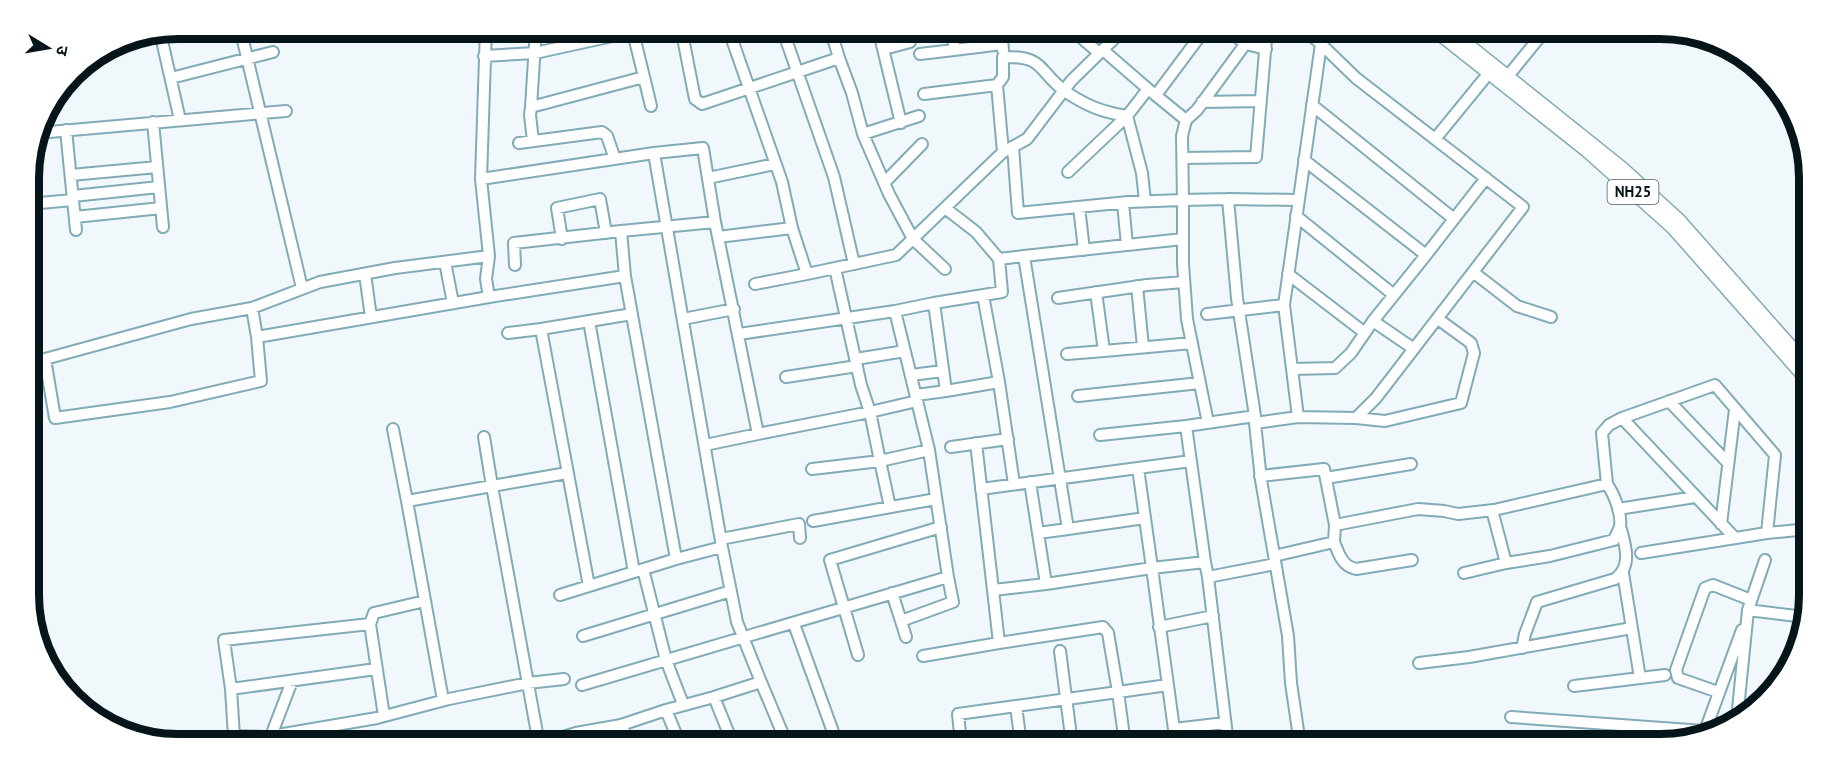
<svg xmlns="http://www.w3.org/2000/svg" width="1838" height="773" font-family="'PT Sans','Noto Sans Devanagari',sans-serif">
  <rect width="100%" height="100%" fill="#f0f8fb"/>
  <g fill="none" stroke-linecap="round" stroke-linejoin="round">
    <defs>
      <path id="minor" d="M240,28L302,288
        M486,28L481,179L654,153L722,547L737,622L761,682L714,697L666,710L680,744
        M536,28L531,107L644,77L632,28
        M681,28L695,99L702,104L839,58L852,93L863,134
        M728,28L782,182L792,228
        M782,28L834,177L854,264
        M830,28L839,58
        M878,28L901,123
        M953,28L954,50L1002,44
        M978,28L980,47
        M1001,28L1003,50
        M1070,28L1099,53
        M1225,28L1246,44L1266,49
        M1302,28L1321,44L1326,28
        M160,32L180,120
        M784,35L801,28
        M884,49L910,42
        M920,54L954,50
        M484,56L535,53L649,28
        M1508,76L1547,28
        M644,77L651,106
        M171,78L273,52
        M997,85L1003,77V57C1046,56 1037,71 1066,92C1087,106 1102,112 1127,116L1142,173L1145,201
        M924,94L997,85L1003,152
        M1156,95L1206,28
        M1202,102L1261,101
        M1312,105L1454,219L1486,178
        M531,107L530,115L533,141
        M919,116L863,134L889,194L913,239L945,269
        M1186,120L1197,110L1257,28
        M153,122L163,227
        M66,130L76,230
        M38,133L286,111
        M1435,139L1493,68
        M519,143L602,132L607,136L615,159
        M1013,147L1018,213L1128,202L1183,200L1182,136L1186,120L1148,89
        M654,153L703,148L715,222
        M1183,158L1256,157L1267,28
        M1304,160L1426,255L1454,219
        M1068,172L1127,116L1148,89L1103,50
        M71,175L157,167
        M708,178L775,164
        M481,179L489,256L486,279L489,297L625,276L621,231L715,222L758,434L870,412L880,461L929,450L948,577L582,685
        M885,182L922,144
        M73,196L159,187
        M1123,203L1127,245
        M29,204L73,200
        M1079,207L1084,250
        M1296,216L1394,295
        M75,217L161,208
        M718,237L792,228L807,274L896,255L1003,152L1027,139L1071,81L1125,28
        M562,239L557,208L600,199L606,233
        M1024,256L1183,239
        M999,259L1024,256L1068,529L1145,518
        M445,262L453,303
        M515,265L514,243L621,231
        M835,268L861,385L870,412L917,401
        M1473,272L1517,306L1551,317
        M365,274L371,317
        M1288,274L1365,333
        M625,276L676,559L722,547
        M755,284L807,274
        M1137,286L1143,347
        M983,295L999,382
        M489,297L257,337L261,381L170,402L55,418L45,359L191,319L252,308L320,282L395,268L489,256
        M1058,298L1147,285L1184,282
        M934,303L1002,292L999,259L976,232L945,208
        M252,308L257,337
        M895,311L934,303L946,391L916,395
        M1207,314L1284,305
        M683,319L734,309
        M589,321L634,572
        M508,333L541,329
        M739,334L895,311L929,450
        M1414,349L1373,321L1426,255
        M1104,351L1192,343
        M1067,354L1104,351L1096,292
        M856,359L905,351
        M1292,369L1335,368L1351,353L1373,321
        M29,375L45,359
        M911,375L943,371
        M786,377L857,366
        M946,391L999,382L1014,484
        M1078,396L1200,383
        M1669,401L1728,463
        M1255,416L1237,298L1228,199L1298,200
        M1298,417L1356,418L1376,398L1523,207L1356,78L1321,44
        M1356,418L1385,421L1461,403L1474,353L1471,343L1438,319
        M1208,423L1187,319L1183,264V200L1228,199
        M393,429L407,501L492,486L484,437
        M1100,435L1186,426
        M976,443L993,590
        M705,445L758,434
        M951,447L1008,439
        M1138,468L1191,461
        M812,469L880,461L890,507
        M1260,476L1324,469L1335,525
        M1326,478L1411,464
        M1030,482L1038,533
        M1607,484L1602,433L1609,425L1622,418
        M981,489L1138,468L1152,568L1046,584L1038,533L1068,529
        M407,501L443,700
        M1618,509L1695,497
        M813,521L936,499
        M1721,524L1735,409
        M1735,538L1622,418L1715,385L1775,455L1767,533
        M721,539L799,524L800,538
        M1334,542C1339,554 1342,566 1356,569L1412,560
        M1641,553L1767,533L1809,529
        M1274,556L1334,542L1335,525L1418,509L1444,511L1458,514L1494,510L1607,484C1614,494 1622,514 1620,526C1619,531 1615,536 1614,540L1550,556L1506,563L1492,510
        M1205,562L1186,426L1255,416V423
        M643,569L666,660L683,704
        M1464,573L1506,563
        M1623,573L1640,678
        M1208,577L1228,744
        M1046,584L993,590L999,643L1103,627L1108,633L1118,692L1168,685
        M589,586L541,329L632,314
        M892,593L901,621L953,602L948,577
        M560,595L676,559
        M1748,610L1805,617
        M901,621L906,637
        M370,624L224,640L231,689L376,669
        M794,624L837,743
        M1159,627L1213,616
        M583,636L731,591
        M1522,648L1525,634L1537,602L1615,579C1633,566 1625,544 1620,526
        M1060,651L1072,744
        M858,655L830,560L941,527
        M923,656L999,643
        M1419,663L1469,657L1632,628
        M761,682L787,744
        M1574,686L1665,675
        M231,689L234,736L266,737
        M1718,692L1678,678L1676,670L1705,588L1713,585L1751,600
        M714,697L733,744
        M384,716L370,624L374,613L425,601
        M1511,717L1704,731
        M1737,719L1748,610L1765,560
        M621,725L630,744
        M1174,729L1225,723
        M1705,731L1742,630
        M271,736L292,681
        M1006,737L961,743L958,714L1016,706
        M265,744L266,737L377,718L449,699L528,683L564,679
        M539,744L492,486L567,473
        M539,744L576,733
        M581,744L576,733L621,725L666,710
        M1021,744L1016,706L1118,692L1125,744
        M1176,744L1152,568L1205,562L1208,577L1275,564
        M1300,744L1291,683L1288,636L1261,480L1255,423L1298,417L1284,305L1321,44"/>
      <path id="major" d="M1432,28L1586,150L1673,228L1809,382
        M1447,28L1622,168L1679,220L1809,367"/>
    </defs>
    <use href="#minor" stroke="#82abb8" stroke-width="14"/>
    <use href="#major" stroke="#82abb8" stroke-width="15"/>
    <use href="#minor" stroke="#fff" stroke-width="10"/>
    <use href="#major" stroke="#fff" stroke-width="12"/>
  </g>
  <g text-anchor="middle" stroke-width="6" stroke-linejoin="round" paint-order="stroke">
    <rect fill="#fff" stroke="#515b5f" stroke-width="1.5" x="1607.5" y="180" width="51" height="24" rx="4.5"/>
    <g font-size="15" font-weight="bold" fill="#06151a">
      <text x="1633" y="197">NH25</text>
    </g>
  </g>
  <path d="M0 0H1838V773H0ZM178 39H1660A139 139 0 0 1 1799 178V595A139 139 0 0 1 1660 734H178A139 139 0 0 1 39 595V178A139 139 0 0 1 178 39Z" fill="#fff" fill-rule="evenodd"/>
  <path fill="none" stroke="#06151a" stroke-width="8" d="M178 39H1660A139 139 0 0 1 1799 178V595A139 139 0 0 1 1660 734H178A139 139 0 0 1 39 595V178A139 139 0 0 1 178 39Z"/>
  <g transform="translate(48 48) rotate(101)" stroke="#ffffff" stroke-width="4.5" paint-order="stroke">
  <path d="M0-4.5L10 22L0 15L-10 22Z" fill="#06151a"/>
  <text y="-9" font-size="16" font-weight="bold" text-anchor="middle" fill="#06151a">उ</text>
  </g>
</svg>
